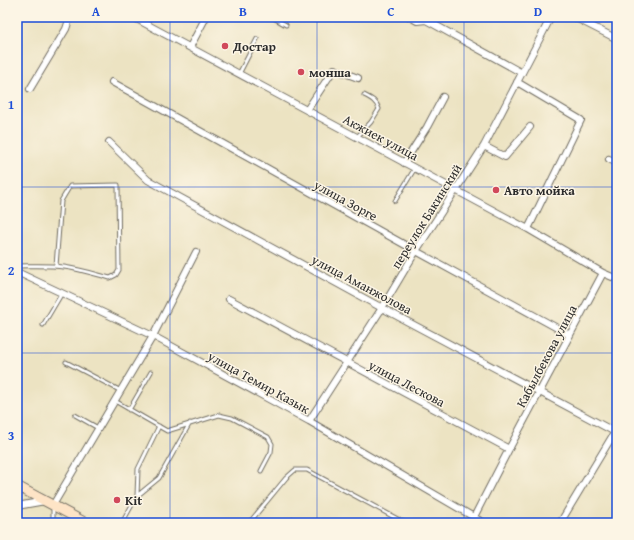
<svg xmlns="http://www.w3.org/2000/svg" width="634" height="540" font-family="'Gentium Book Plus',serif">
  <rect width="100%" height="100%" fill="#fcf5e5"/>
  <filter id="ink" filterUnits="userSpaceOnUse"><feTurbulence type="fractalNoise" baseFrequency=".025" numOctaves="2"/><feDisplacementMap in="SourceGraphic" scale="8" xChannelSelector="R" yChannelSelector="G"/><feConvolveMatrix kernelMatrix="1 2 1 2 8 2 1 2 1" color-interpolation-filters="sRGB"/></filter>
  <filter id="wash" filterUnits="userSpaceOnUse"><feTurbulence type="fractalNoise" baseFrequency=".012" numOctaves="4" result="noise"/><feDisplacementMap in="SourceGraphic" scale="16" xChannelSelector="R" yChannelSelector="G"/><feGaussianBlur stdDeviation="0.9" result="paint"/><feColorMatrix in="noise" values="0 0 0 0 0 0 0 0 0 0 0 0 0 0 0 0 0 1.4 0 .05"/><feComposite in="paint" operator="in"/></filter>
  <g filter="url(#wash)">
    <rect width="100%" height="100%" fill="#ece3c2"/>
  </g>
  <g filter="url(#ink)">
    <g fill="none" stroke-linecap="round" stroke-linejoin="round">
      <defs>
        <path id="service" d="M272,17L286,25
          M239,74L257,39
          M357,137L371,122L379,109C376,101 372,99 364,95
          M395,201L415,168
          M17,266C33,266 48,265 64,267C79,269 95,274 110,278L116,275L119,270L118,185L70,186L61,201L56,266
          M43,325L62,293
          M66,362L121,391
          M115,401L167,431L219,415L232,418L268,437L272,444L271,452L261,471
          M129,410L151,372
          M75,415L98,428
          M137,496L159,478L190,423
          M53,507V523
          M122,523L137,496L138,469L159,426
          M249,523L286,478L295,470H307L405,523"/>
        <path id="minor" d="M133,17L528,229L603,273L617,279
          M410,17L417,21L426,20L522,73
          M574,17L617,39
          M190,47L206,17
          M112,82L416,251L570,335
          M517,82L581,120L528,229
          M30,89L66,29L70,17
          M307,110L334,69L358,78
          M109,142L148,180L382,308L615,432
          M484,146L505,157L530,127
          M609,159L617,163
          M404,163L427,127L443,97
          M17,272L153,336L309,421L484,523
          M229,299L509,449L474,517
          M309,421L382,308L416,251L484,146L551,17
          M509,449L603,273
          M53,505L153,336L196,252
          M17,506L45,501
          M293,523L294,521L298,523
          M560,523L616,430"/>
        <path id="secondary" d="M17,486L86,523"/>
      </defs>
      <use href="#service" stroke="#6f6b60" stroke-width="5"/>
      <use href="#minor" stroke="#6f6b60" stroke-width="8"/>
      <use href="#secondary" stroke="#6f6b60" stroke-width="11"/>
      <use href="#service" stroke="#fff" stroke-width="3"/>
      <use href="#minor" stroke="#fff" stroke-width="6"/>
      <use href="#secondary" stroke="#fee4c6" stroke-width="9"/>
    </g>
  </g>
  <path fill="none" stroke="#1d4ed8" stroke-width="1" stroke-opacity="0.55" d="M170,17V523M317,17V523M464,17V523M17,187H617M17,353H617"/>
  <g fill="#d1495b" stroke="#fcf5e5" stroke-width="1.5">
    <circle cx="225" cy="46" r="4"/>
    <circle cx="301" cy="72" r="4"/>
    <circle cx="496" cy="190" r="4"/>
    <circle cx="117" cy="500" r="4"/>
  </g>
  <g text-anchor="middle" stroke-width="3" stroke-linejoin="round" paint-order="stroke">
    <g font-size="13" font-weight="bold" fill="#2b2b2b" stroke="#fcf5e5" text-anchor="start">
      <text x="233" y="51">Достар</text>
      <text x="309" y="77">монша</text>
      <text x="504" y="195">Авто мойка</text>
      <text x="125" y="505">Kit</text>
    </g>
    <g font-size="13" fill="#2b2b2b" stroke="#fcf5e5">
      <text transform="translate(381 137) rotate(28)" y="5">Акжиек улица</text>
      <text transform="translate(346 200) rotate(29)" y="5">улица Зорге</text>
      <text transform="translate(426 216) rotate(-58)" y="5">переулок Бакинский</text>
      <text transform="translate(362 284) rotate(28)" y="5">улица Аманжолова</text>
      <text transform="translate(546 356) rotate(-62)" y="5">Кабылбекова улица</text>
      <text transform="translate(259 382) rotate(29)" y="5">улица Темир Казык</text>
      <text transform="translate(407 383) rotate(28)" y="5">улица Лескова</text>
    </g>
  </g>
  <rect width="634" height="540" fill="none" stroke="#fcf5e5" stroke-width="44"/>
  <rect x="22" y="22" width="590" height="496" fill="none" stroke="#1d4ed8" stroke-width="1.5"/>
  <g font-size="13" text-anchor="middle" font-weight="bold" fill="#1d4ed8">
    <text x="96" y="16">A</text>
    <text x="243" y="16">B</text>
    <text x="391" y="16">C</text>
    <text x="538" y="16">D</text>
    <text x="11" y="109">1</text>
    <text x="11" y="275">2</text>
    <text x="11" y="440">3</text>
  </g>
</svg>
